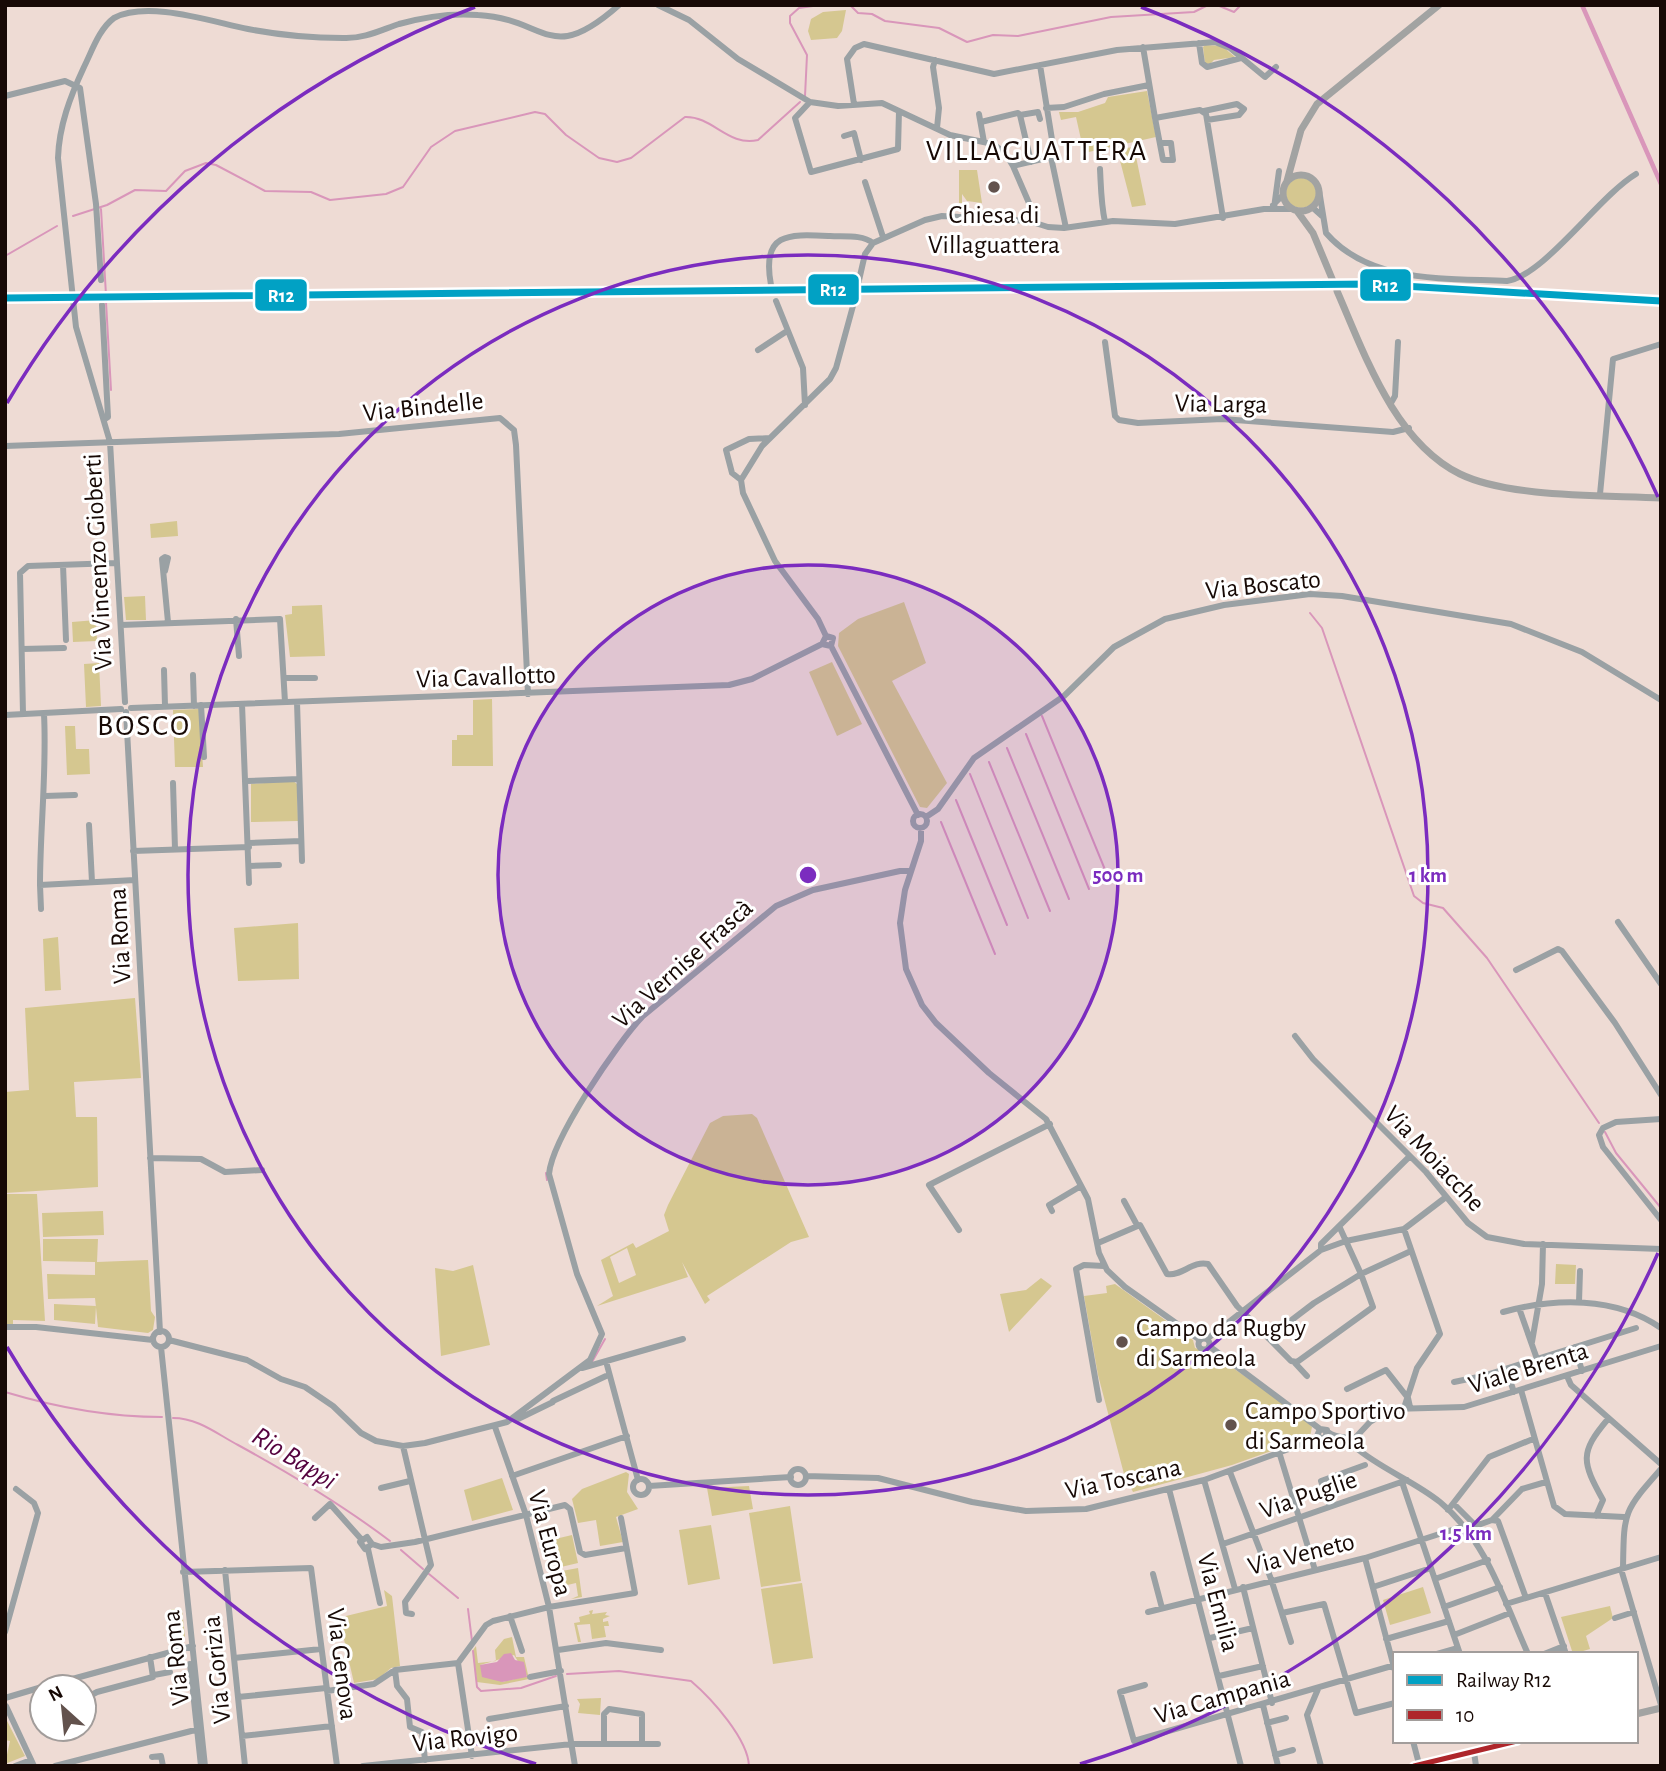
<svg xmlns="http://www.w3.org/2000/svg" width="1666" height="1771" font-family="'Alegreya Sans',sans-serif">
  <rect width="100%" height="100%" fill="#eedbd4"/>
  <path fill="#d5c790" fill-rule="evenodd" d="M846,10L842,31L837,38L811,40L808,31L811,19L823,12Z
    M1205,45L1222,46L1235,57L1214,60L1209,65L1205,63L1203,47Z
    M1147,91L1156,137L1084,153L1076,117L1061,120L1059,112H1078L1105,103L1108,97Z
    M1134,147L1146,205L1132,207L1117,149Z
    M959,170H977L982,203L967,201L962,194V203H959Z
    M1286 193a15 15 0 1 1 30 0a15 15 0 1 1-30 0Z
    M177,521L178,536L151,538L150,524Z
    M145,596L146,620H126L124,597Z
    M904,602L926,663L892,681L947,783L927,808L920,807L838,646L839,633L858,619Z
    M322,605L325,656L290,657L285,615L292,614V606Z
    M96,620L97,641L73,642L72,622Z
    M832,662L862,724L837,736L809,672Z
    M99,663L101,706L86,707L84,664Z
    M492,699L493,766H452V740H457V735H473V700Z
    M199,709L203,767H175L173,710Z
    M65,726H75L76,749H89L90,774L67,775Z
    M293,781L297,784L298,821L251,822V784Z
    M298,923L299,979L238,981L234,928Z
    M58,937L61,990L45,991L43,939Z
    M135,998L141,1078L74,1082L76,1117H97L98,1187L5,1193V1092L29,1090L25,1008Z
    M752,1114L757,1118L809,1237L791,1242L707,1296L710,1300L705,1304L682,1262L688,1277L597,1306L613,1296L601,1260L633,1243L636,1248L669,1231L664,1215L668,1205L710,1123L723,1116ZM627,1248L636,1275L619,1283L610,1257Z
    M5,1194H37L45,1321L13,1320V1325H5Z
    M103,1211L104,1235L43,1237L42,1213Z
    M43,1239H98L97,1262L148,1260L151,1311L155,1317L153,1330L148,1333L98,1327L95,1298L48,1299L47,1274L95,1275V1262L43,1261Z
    M1556,1264L1576,1265L1575,1284H1555Z
    M473,1265L490,1345L441,1356L435,1268L453,1271Z
    M1041,1278L1052,1286L1009,1332L1000,1294L1026,1290Z
    M1115,1284L1193,1340L1195,1348L1209,1352L1211,1356L1213,1354L1300,1415L1312,1427L1310,1437L1232,1465L1133,1492L1124,1474L1098,1375L1084,1296L1107,1293L1106,1286Z
    M54,1304L96,1306L95,1324L54,1320Z
    M626,1472L629,1474L627,1492L638,1509L616,1517L623,1542L600,1546L596,1520L578,1523L572,1499L582,1489Z
    M502,1478L513,1510L472,1521L464,1490Z
    M749,1486L753,1509L712,1516L707,1488Z
    M790,1506L801,1581L761,1587L749,1513Z
    M711,1525L720,1579L688,1585L679,1530Z
    M572,1535L578,1563L561,1567L551,1540Z
    M578,1568L582,1597L571,1599L578,1596L576,1583L563,1586L562,1571Z
    M802,1583L813,1658L773,1664L761,1589Z
    M1423,1587L1431,1613L1390,1625L1383,1600Z
    M384,1590L392,1596L400,1666L391,1668L378,1679L354,1683L340,1622L346,1616L387,1606Z
    M1610,1606L1613,1618L1586,1636L1590,1649L1573,1654L1561,1617Z
    M171,1609H182L185,1637L177,1646Z
    M593,1610L592,1614L607,1612L605,1615L610,1616L603,1619V1622L608,1621L609,1626H604L606,1637L592,1639L590,1624L577,1625L581,1642H578L574,1623L580,1622L579,1617L590,1614L589,1611Z
    M512,1637L516,1657H524L529,1679L500,1685L477,1682L473,1650L476,1646L478,1663L496,1661L495,1650L504,1639ZM514,1655L527,1676L502,1682L480,1665Z
    M601,1698L600,1715L578,1713L580,1704L577,1699Z
    M5,1717L25,1756L5,1764L10,1741L5,1740Z"/>
  <path fill="#d996ba" d="M511,1653L515,1660L524,1662L527,1677L502,1682L482,1677L480,1665L497,1662L504,1654Z"/>
  <g fill="none" stroke-linecap="round" stroke-linejoin="round">
    <path stroke="#d996ba" stroke-width="2" d="M850,5L858,13L872,14L885,21L939,28L967,42L993,35L1018,36L1111,17L1194,12L1208,5
      M1217,5L1234,12L1241,5
      M805,96L807,55L790,23V16L799,8L820,5
      M101,209L106,295
      M73,216L107,205L135,190L166,191L185,171L206,163L216,165L265,191L311,192L330,200L386,194L403,187L431,147L455,131L535,112L545,114L566,135L599,158L617,162L631,158L685,117C713,116 728,147 758,140L800,102
      M5,256L57,226
      M106,302L111,390
      M1310,613L1322,628L1414,896L1423,903L1443,908L1487,958L1599,1123
      M1042,716L1108,877
      M1026,734L1089,889
      M1007,748L1069,899
      M989,762L1050,911
      M970,774L1028,918
      M956,800L1007,925
      M941,822L995,954
      M1605,1132L1616,1153L1661,1208
      M546,1173L547,1180
      M592,1362L605,1339
      M5,1392C55,1407 110,1417 162,1417
      M173,1418C198,1418 217,1434 238,1445C291,1474 341,1504 390,1541
      M401,1550L423,1569
      M429,1574L458,1598
      M468,1609L472,1641
      M473,1651L477,1687L481,1691L521,1688L556,1676
      M567,1674L619,1671L691,1681C712,1699 748,1739 749,1766"/>
    <path stroke="#d996ba" stroke-width="4.5" d="M1582,5L1661,184"/>
    <path stroke="#9aa1a4" stroke-width="6" d="M658,5L689,20L738,59L810,102L838,106L882,103L950,135L993,144L1005,153L1013,166L1029,203V221
      M1199,43L1202,63L1207,67L1241,58
      M1143,47L1155,118L1200,110L1206,114L1223,218
      M935,60L933,67L939,108L937,128
      M5,96L65,81L80,88L96,204L101,280
      M810,102L795,118L811,172L898,149L899,111
      M854,104L847,59L855,48L864,44L994,74L1117,50L1215,42L1230,48L1265,77L1276,67
      M1046,108L1064,107L1104,94L1149,85
      M1204,111L1237,104L1244,109L1239,115L1207,120
      M979,114L984,142
      M1020,115L1038,112L1040,119
      M1155,118L1163,160H1173L1171,143H1160
      M981,122L1018,113L1020,115L1031,162
      M844,136L854,133L861,160
      M1051,157L1066,228
      M1013,166L1051,157L1054,152L1040,65
      M1100,169C1101,187 1101,204 1105,222
      M865,182L883,237
      M1319,190L1326,233C1370,284 1446,278 1507,281C1544,276 1599,196 1636,174
      M1273,205L1283,195
      M1312,207L1322,216
      M1274,208L1279,171
      M771,285C761,232 788,234 830,236C843,237 862,234 873,243
      M857,289L865,254L873,243L925,220L942,216L1029,221L1048,227L1064,228L1113,221L1175,224L1264,209H1292
      M776,301L803,368L805,405
      M102,305L108,417L105,419
      M1105,342L1115,416L1119,420L1138,423L1222,419L1393,432L1409,428
      M758,350L787,331
      M1391,403L1395,396L1398,342
      M5,446L339,434L500,418L514,430L516,445L528,694
      M741,480L732,473L726,450L749,439L770,438
      M1600,494L1613,359L1661,344
      M63,565L66,640
      M165,571L168,558L165,557L162,559L168,622
      M236,619L239,656
      M121,625L280,619L285,702
      M826,636L833,638L831,646L918,815
      M822,644L826,636L818,619L775,561L743,493L741,480L762,446L830,379L836,368L856,295
      M22,649L64,648
      M164,670L165,706
      M193,675L194,706
      M284,678H315
      M125,702L110,442L76,327L58,158C59,126 70,97 84,67C92,51 99,29 114,18C148,0 212,22 248,29C279,35 312,38 343,38C364,39 381,30 399,24C424,17 453,13 478,15C548,19 549,67 619,5
      M297,702L302,861
      M242,704L249,883
      M201,705L204,757
      M131,708L729,685L752,679L822,644L831,646
      M126,712L160,1332
      M23,714L20,573L28,566L117,563
      M44,714C47,771 40,828 40,885L135,880
      M5,715L121,709
      M247,781L299,779
      M173,783L175,849
      M45,796L75,795
      M913 821a7 7 0 1 1 14 0a7 7 0 1 1-14 0Z
      M926,817L938,809L974,758L1064,696L1114,647L1165,619L1224,605L1310,594L1342,596L1511,624L1582,652L1661,700
      M89,825L92,882
      M921,828V841L905,890L900,923L906,969L922,1005L936,1023L989,1073L1046,1119L1088,1199L1099,1253L1107,1270L1125,1287L1200,1340
      M249,843L301,841
      M133,851L249,847
      M249,866L279,865
      M40,885L41,909
      M1618,922L1661,984
      M1516,970L1558,949L1562,951L1615,1023L1661,1095
      M1295,1036L1313,1059L1426,1172L1468,1223L1487,1237L1524,1244L1661,1249
      M1661,1119L1616,1122L1603,1128L1599,1135L1603,1147L1661,1220
      M150,1158L201,1159L225,1172L262,1170
      M1124,1201L1137,1225
      M1052,1211L1049,1205L1081,1186
      M1404,1229L1440,1334L1417,1368L1404,1408
      M959,1230L929,1185L1050,1124
      M1098,1243L1140,1225L1167,1274C1181,1277 1193,1260 1208,1264L1237,1306L1291,1361L1297,1362L1373,1307L1361,1274L1411,1251
      M1321,1250V1244L1410,1156
      M1579,1302L1580,1271
      M1519,1308L1537,1359
      M1503,1312C1554,1298 1615,1296 1661,1328
      M5,1327H36L153,1340
      M153 1339a8 8 0 1 1 16 0a8 8 0 1 1-16 0Z
      M1268,1338L1314,1303L1361,1274L1340,1228
      M1198.5 1344a5.5 5.5 0 1 1 11 0a5.5 5.5 0 1 1-11 0Z
      M1207,1339L1321,1250L1346,1241L1404,1229L1446,1197
      M169,1340L247,1360L281,1379L305,1387L333,1406L361,1433L376,1441L403,1446L425,1443L507,1422L590,1360L602,1334L577,1274L549,1174C552,1139 617,1043 643,1016L776,906L813,890L900,871H911
      M1532,1342L1542,1284L1543,1244
      M1209,1346L1320,1429L1327,1430L1325,1439L1317,1436L1320,1429
      M161,1347L205,1766
      M1575,1347L1582,1371
      M1294,1362L1307,1376
      M607,1365L638,1480
      M582,1368L683,1339
      M1506,1369L1514,1392
      M1567,1376L1571,1385L1661,1464
      M1454,1382L1483,1376L1636,1328
      M1347,1389L1386,1370L1408,1398L1410,1407
      M1521,1390L1554,1506L1565,1514L1624,1517
      M1099,1400L1076,1269L1084,1265L1104,1266
      M553,1401L606,1376
      M516,1420L553,1402
      M495,1427L526,1515L549,1607L575,1766
      M1328,1432C1337,1439 1345,1436 1354,1439L1353,1448L1345,1446L1348,1439
      M1354,1439L1370,1422L1392,1409L1464,1407L1661,1346
      M403,1446L431,1565L405,1602L406,1613L412,1614
      M1355,1447C1381,1469 1414,1481 1440,1502C1487,1541 1504,1601 1528,1654
      M1280,1455L1315,1570
      M790 1477a8 8 0 1 1 16 0a8 8 0 1 1-16 0Z
      M1230,1472L1271,1579L1291,1642
      M512,1476L627,1436
      M806,1476L878,1478L972,1502L1026,1511L1086,1509L1204,1480L1319,1438
      M633 1487a8 8 0 1 1 16 0a8 8 0 1 1-16 0Z
      M1204,1480L1235,1589
      M1402,1482L1460,1654
      M649,1486L791,1477
      M381,1488L410,1481
      M1169,1489L1241,1766
      M1454,1504L1475,1525
      M1330,1506L1321,1481L1365,1465
      M1448,1510L1489,1457L1533,1439
      M1596,1516L1603,1500C1582,1462 1579,1453 1608,1419
      M315,1518L330,1504L362,1540
      M1492,1520L1498,1521L1526,1598
      M372,1544L365,1549L360,1542L367,1537L372,1544L381,1547L415,1542L565,1505L570,1509L580,1552L585,1555L626,1548
      M1223,1544L1407,1480
      M368,1549L380,1603
      M1294,1555L1309,1551
      M1365,1558L1395,1671
      M1623,1568C1624,1511 1623,1512 1661,1469
      M1621,1569L1661,1705
      M225,1570L245,1766
      M183,1572L311,1568L337,1766
      M1153,1574L1162,1608
      M1435,1579L1488,1560
      M1243,1587L1272,1703
      M1373,1587L1431,1568
      M1545,1593L1566,1654
      M1506,1604L1661,1557
      M1444,1607L1500,1587
      M1148,1612L1365,1558L1461,1527L1481,1524L1492,1520L1522,1489L1546,1482
      M1282,1613L1324,1604L1356,1713L1395,1703
      M510,1616L522,1651
      M1615,1618L1634,1612
      M5,1632L38,1513L34,1503L16,1489
      M1454,1635L1510,1613
      M1210,1638L1253,1628
      M1386,1639L1449,1621
      M558,1650L606,1643L661,1650
      M1437,1654L1458,1648
      M1544,1654L1564,1646
      M234,1658L321,1649
      M458,1663L472,1756
      M190,1664L201,1766
      M395,1670L397,1686L407,1699L410,1727L422,1732L425,1760
      M154,1675L170,1672
      M1219,1676L1263,1666
      M530,1677L561,1671
      M1145,1685L1120,1692L1134,1741L1395,1665
      M43,1687L193,1646
      M1318,1689L1307,1715L1321,1766
      M327,1691L374,1684L395,1670L458,1663L486,1625L493,1621L549,1607L635,1593L621,1518
      M238,1697L326,1688
      M5,1698L42,1687
      M84,1699L97,1692L153,1677L150,1657
      M1263,1705L1278,1766
      M6,1706L34,1766
      M489,1719L566,1706
      M1267,1723L1286,1718
      M242,1736L332,1726
      M1413,1741L1419,1764
      M604,1744V1714L609,1709L642,1714V1744
      M1474,1752L1476,1766
      M1275,1755L1293,1750
      M152,1757L161,1756L163,1766
      M15,1766L31,1760
      M55,1766L199,1729
      M363,1766L572,1744H658"/>
    <path stroke="#a2a3a2" stroke-width="7" d="M1283 193a18 18 0 1 1 36 0a18 18 0 1 1-36 0Z
      M1287,181L1301,130L1317,104L1439,5
      M1297,211L1313,233L1333,281
      M1337,291C1365,355 1394,441 1460,474C1509,498 1605,495 1661,498
      M1636,1714L1661,1708
      M1413,1766L1518,1741"/>
    <defs>
      <path id="bus-1" d="M1414,1766L1517,1741"/>
    </defs>
    <use href="#bus-1" stroke="#fff" stroke-width="10"/>
    <use href="#bus-1" stroke="#ae262b" stroke-width="5"/>
    <defs>
      <path id="rail-1" d="M5,298L1369,284L1661,301"/>
    </defs>
    <use href="#rail-1" stroke="#fff" stroke-width="12"/>
    <use href="#rail-1" stroke="#01a1c4" stroke-width="7"/>
  </g>
  <circle cx="808" cy="875" r="310" fill="#7b2cbf" fill-opacity=".12"/>
  <g fill="none" stroke="#7b2cbf" stroke-width="3.5">
    <circle cx="808" cy="875" r="310"/>
    <circle cx="808" cy="875" r="620"/>
    <path d="M1658 1253A930 930 0 0 1 1080 1764M536 1764A930 930 0 0 1 7 1347M7 403A930 930 0 0 1 475 7M1141 7A930 930 0 0 1 1658 497"/>
  </g>
  <g fill="#62524d" stroke="#fff" stroke-width="2.5">
    <circle cx="994" cy="187" r="7"/>
    <circle cx="1122" cy="1342" r="7"/>
    <circle cx="1231" cy="1425" r="7"/>
  </g>
  <g text-anchor="middle" stroke-width="6" stroke-linejoin="round" paint-order="stroke">
    <g font-size="26" fill="#170905" stroke="#fff" text-anchor="start">
      <text x="994" y="223" text-anchor="middle">Chiesa di<tspan x="994" dy="30">Villaguattera</tspan></text>
      <text x="1136" y="1336">Campo da Rugby<tspan x="1136" dy="30">di Sarmeola</tspan></text>
      <text x="1245" y="1419">Campo Sportivo<tspan x="1245" dy="30">di Sarmeola</tspan></text>
    </g>
    <g font-size="26" fill="#170905" stroke="#fff">
      <text transform="translate(1221 403) rotate(1)" y="9">Via Larga</text>
      <text transform="translate(423 406) rotate(-6)" y="9">Via Bindelle</text>
      <text transform="translate(97 562) rotate(-93)" y="9">Via Vincenzo Gioberti</text>
      <text transform="translate(1263 584) rotate(-6)" y="9">Via Boscato</text>
      <text transform="translate(486 676) rotate(-2)" y="9">Via Cavallotto</text>
      <text transform="translate(119 936) rotate(-93)" y="9">Via Roma</text>
      <text transform="translate(682 963) rotate(-42)" y="9">Via Vernise Frascà</text>
      <text transform="translate(1435 1158) rotate(47)" y="9">Via Moiacche</text>
      <text transform="translate(1528 1367) rotate(-17)" y="9">Viale Brenta</text>
      <text transform="translate(1123 1478) rotate(-12)" y="9">Via Toscana</text>
      <text transform="translate(1308 1494) rotate(-19)" y="9">Via Puglie</text>
      <text transform="translate(551 1543) rotate(75)" y="9">Via Europa</text>
      <text transform="translate(1301 1553) rotate(-14)" y="9">Via Veneto</text>
      <text transform="translate(1219 1602) rotate(75)" y="9">Via Emilia</text>
      <text transform="translate(175 1658) rotate(-96)" y="9">Via Roma</text>
      <text transform="translate(343 1664) rotate(83)" y="9">Via Genova</text>
      <text transform="translate(216 1670) rotate(-96)" y="9">Via Gorizia</text>
      <text transform="translate(1222 1696) rotate(-16)" y="9">Via Campania</text>
      <text transform="translate(465 1737) rotate(-6)" y="9">Via Rovigo</text>
    </g>
    <g font-size="28" font-style="italic" fill="#55033f" stroke="#fff">
      <text transform="translate(295 1457) rotate(32)" y="10">Rio Bappi</text>
    </g>
    <g font-size="30" letter-spacing="2" fill="#170905" stroke="#fff">
      <text x="1037" y="160">VILLAGUATTERA</text>
      <text x="144" y="735">BOSCO</text>
    </g>
  </g>
  <circle cx="808" cy="875" r="10" fill="#7b2cbf" stroke="#fff" stroke-width="3.5"/>
  <g font-size="21" text-anchor="middle" font-weight="bold" fill="#7b2cbf" stroke="#fff" stroke-width="6" stroke-linejoin="round" paint-order="stroke">
    <text x="1118" y="882">500 m</text>
    <text x="1428" y="882">1 km</text>
    <text x="1466" y="1540">1.5 km</text>
  </g>
  <g stroke="#fff" stroke-width="2.5">
    <rect x="1359" y="268" width="53" height="34" rx="7" fill="#01a1c4"/>
    <rect x="807" y="273" width="53" height="33" rx="7" fill="#01a1c4"/>
    <rect x="254" y="278" width="54" height="34" rx="7" fill="#01a1c4"/>
  </g>
  <g font-size="19" text-anchor="middle" font-weight="bold" fill="#fff">
    <text x="1385" y="292">R12</text>
    <text x="833" y="296">R12</text>
    <text x="281" y="302">R12</text>
  </g>
  <rect width="1666" height="1771" fill="none" stroke="#170905" stroke-width="14"/>
  <rect x="1393" y="1652" width="245" height="91" fill="#ffffff" stroke="#a29d9b" stroke-width="2"/>
  <rect x="1407" y="1675" width="35" height="10" fill="#01a1c4" stroke="#a29d9b" stroke-width="2"/>
  <text x="1456" y="1687" font-size="21" fill="#170905">Railway R12</text>
  <rect x="1407" y="1710" width="35" height="10" fill="#ae262b" stroke="#a29d9b" stroke-width="2"/>
  <text x="1456" y="1722" font-size="21" fill="#170905">10</text>
  <g transform="translate(63 1708) rotate(333)"><circle r="33" fill="#ffffff" stroke="#a29d9b" stroke-width="2"/>
  <path d="M0-5L12 26L0 18L-12 26Z" fill="#62524d"/>
  <text y="-10" font-size="19" font-weight="bold" text-anchor="middle" fill="#170905">N</text>
  </g>
</svg>
